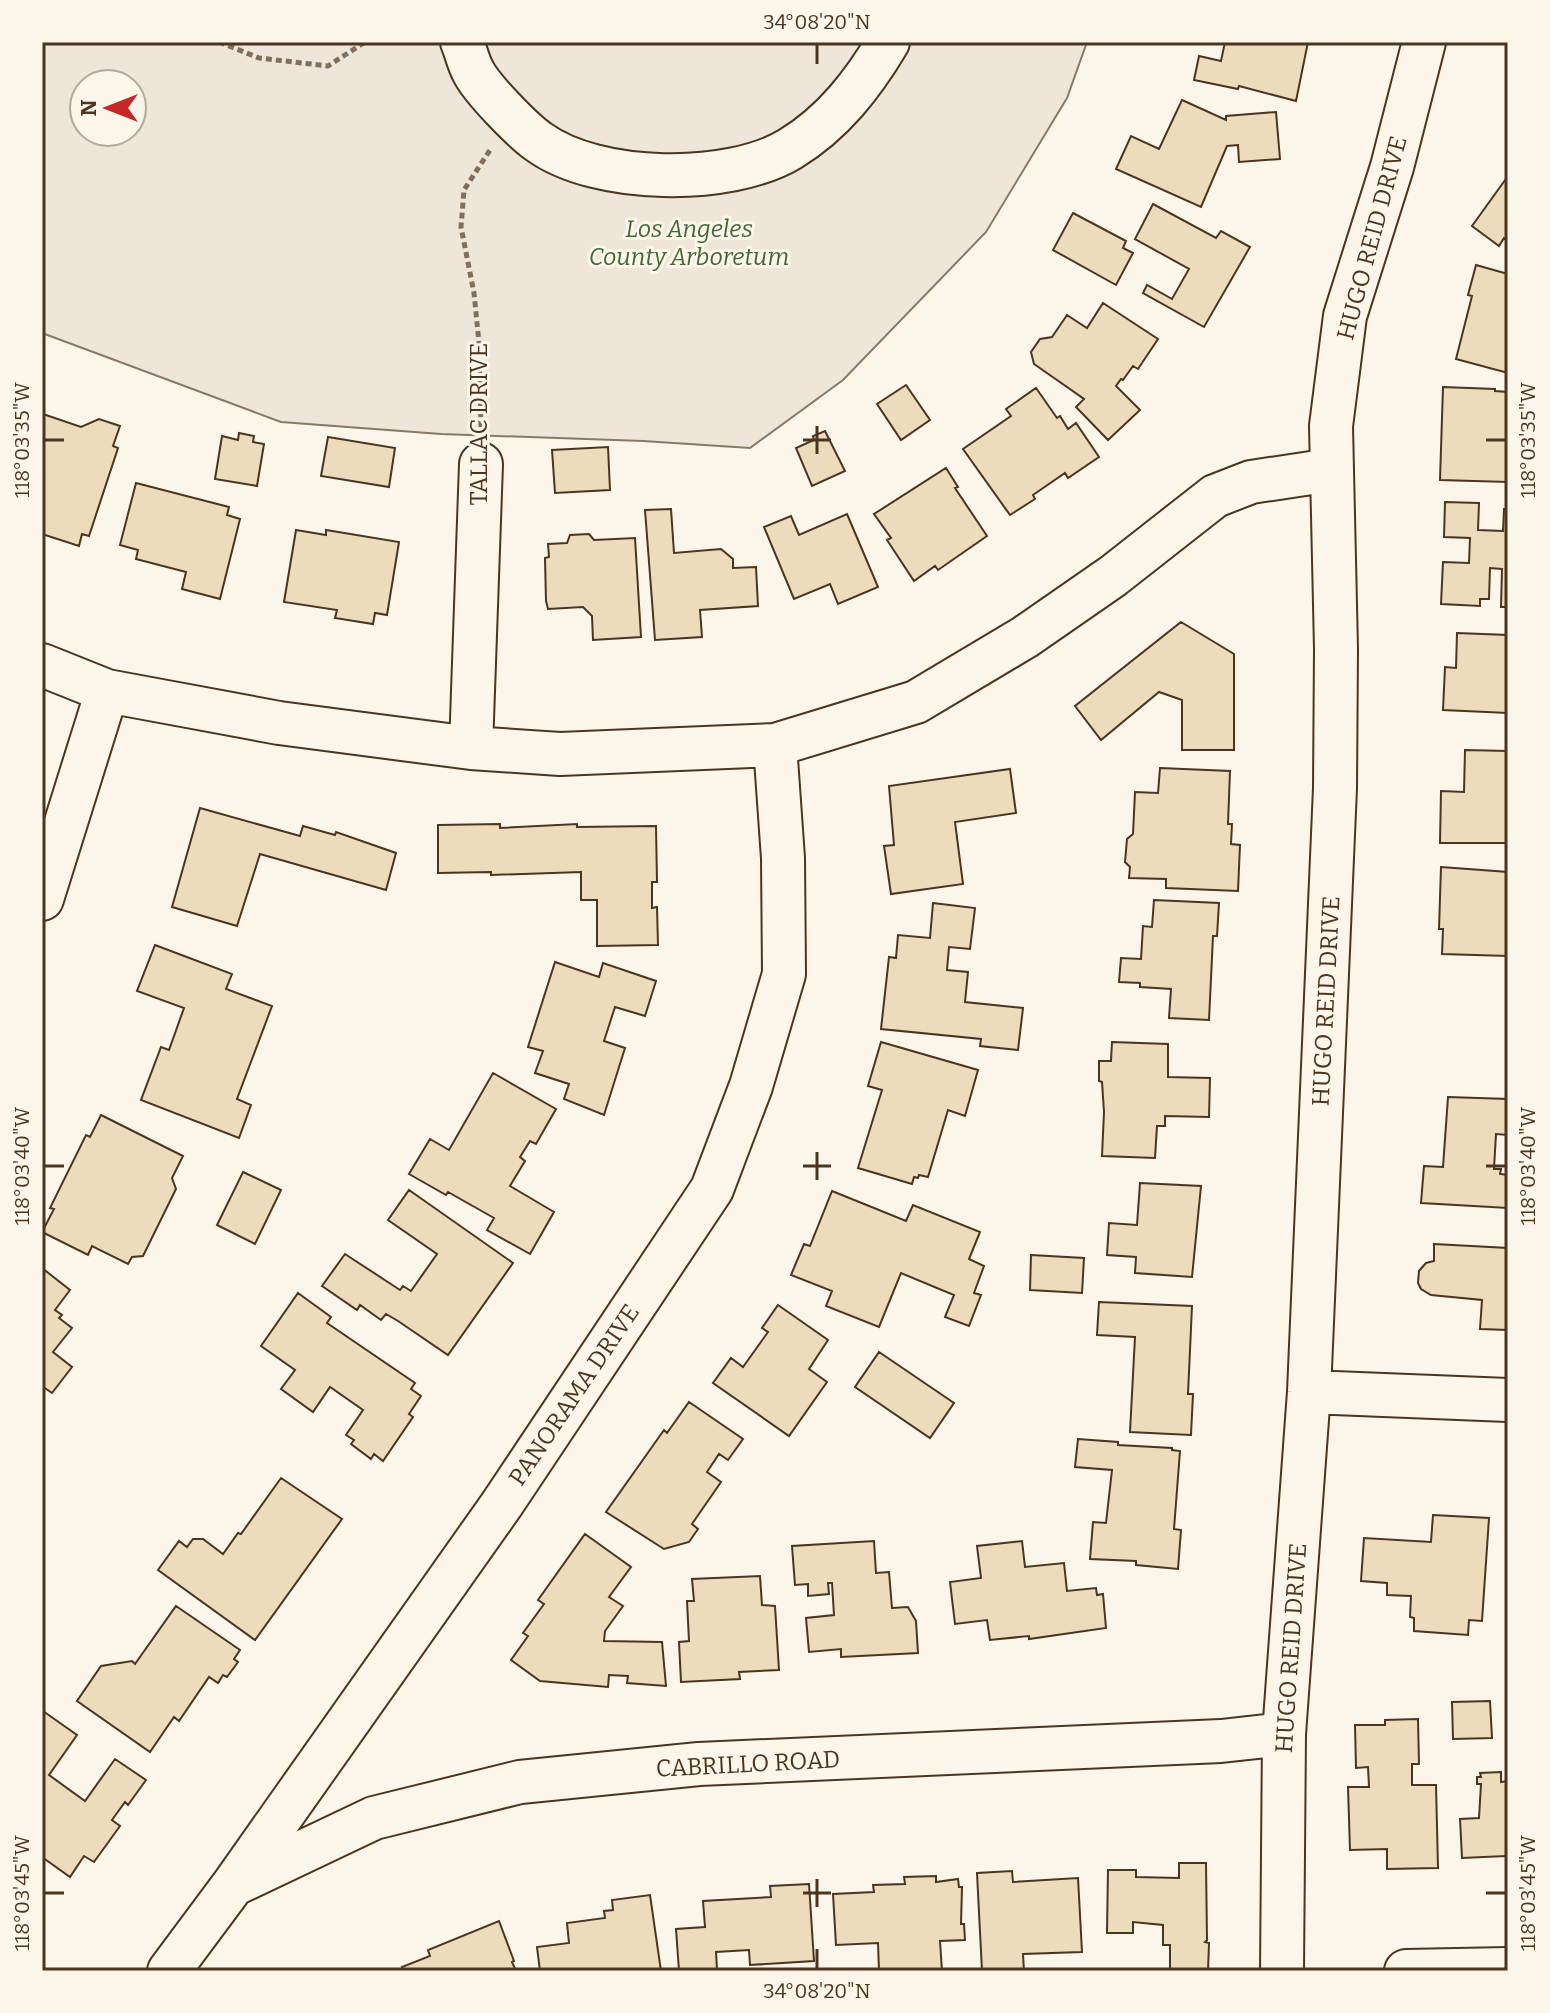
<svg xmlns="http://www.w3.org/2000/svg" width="1550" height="2013" font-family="Bitter,serif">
  <rect width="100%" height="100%" fill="#fbf6e9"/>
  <path fill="#ede6d9" stroke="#887966" stroke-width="2" fill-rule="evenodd" d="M42,42H1087L1067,98L986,232L843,380L750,448L643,441L441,434L281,422L42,333ZM84,84H132V132H84Z"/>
  <path fill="#ecdcbc" stroke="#4a3520" stroke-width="2" d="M1225,42H1308L1296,101L1239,86L1238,89L1194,80L1199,56L1221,61Z
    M1182,100L1226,120V116L1276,112L1280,159L1239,162L1238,145L1227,146L1201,207L1116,169L1131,136L1159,149Z
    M1508,176V241L1504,238L1499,246L1472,226Z
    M1153,204L1216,238L1221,231L1250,247L1204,327L1143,293L1147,285L1172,299L1189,269L1135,239Z
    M1073,213L1126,241L1123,248L1133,253L1116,285L1053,250Z
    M1476,265L1508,274V373L1456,359L1472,296L1468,295Z
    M1103,303L1158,339L1138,369L1133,366L1123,380L1121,379L1116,386L1140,410L1108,440L1076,407L1084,399L1034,364L1031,352L1040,339L1052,337L1067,315L1087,328Z
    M906,385L930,420L901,440L877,404Z
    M1443,387L1495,389V391L1508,392V482L1440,480Z
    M1036,388L1057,418L1060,416L1068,429L1076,423L1099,457L1068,478L1065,473L1033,495L1035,499L1010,515L963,449L1011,416L1006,409Z
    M43,414L81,427L99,419L120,426L113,446L118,448L89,536L82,534L79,546L42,534Z
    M825,431L845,471L812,486L796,448L814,440L813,436Z
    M239,433L254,436L253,442L264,444L257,486L215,479L222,436L238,440Z
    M328,437L395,448L389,487L321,476Z
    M608,447L610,490L555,493L552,450Z
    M946,468L958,487L955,488L987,536L938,570L935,566L914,581L887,540L891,538L874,514Z
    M136,483L229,507L227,515L240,519L220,599L182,589L186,572L136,559L138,550L120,545Z
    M1445,502L1479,503L1478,530L1503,531L1504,509H1508V607H1501L1502,569L1490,568L1489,599H1480V606L1441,604L1443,562L1469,563L1470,538L1444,537Z
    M671,509L674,553L721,549L733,559V568L756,567L758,606L700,610L702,637L655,640L645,510Z
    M847,514L878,587L838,604L830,584L794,599L764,527L791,516L799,535Z
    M296,530L326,535V530L399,542L387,615L375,613L373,624L335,618L337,610L284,602Z
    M589,534L594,540L635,538L641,637L593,640L592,616L583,607L548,609L546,601L545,558L549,557L548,544L567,543L570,535Z
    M1181,622L1234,654V750H1182V700L1159,692L1101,740L1075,706Z
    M1457,633L1508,635V713L1443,710L1445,667L1456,668Z
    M1465,750L1508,751V843H1440L1441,791L1464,792Z
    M1160,768L1230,771L1228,824H1232L1231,844L1240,845L1238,891L1166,888V879L1129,878L1130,867L1125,862L1127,839L1133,834L1135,792L1158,793Z
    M1010,769L1016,813L955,822L963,884L891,894L884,846L894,845L889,786Z
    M200,808L300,836L303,826L335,835L336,832L396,853L386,890L260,854L237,926L172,907Z
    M500,824V828L577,824V827L656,826L657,882H652V908L657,907L658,945L597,946V900H581V872L491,875V872L438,873V825Z
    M1441,867L1508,872V956L1442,954L1443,929H1439Z
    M1154,900L1219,903L1217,936H1213L1209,1020L1169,1018L1171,989L1140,987V983L1119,982L1121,958L1141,959L1143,926L1152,927Z
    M933,903L975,908L970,949L949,947L947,970L968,972L965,1002L1023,1008L1018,1050L980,1046L981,1039L881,1029L889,957L896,958L898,935L930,938Z
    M155,945L232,974L226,989L272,1006L237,1099L251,1105L239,1138L141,1100L161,1047L169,1050L184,1008L137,991Z
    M555,962L599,977L603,963L656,981L645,1016L615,1007L604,1041L625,1048L604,1115L564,1099L569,1084L535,1073L543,1051L528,1047Z
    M881,1042L978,1070L965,1116L948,1110L928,1177L919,1175L918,1178L914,1177L912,1184L858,1168L882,1090L868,1086Z
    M1112,1042L1168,1044V1077L1210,1078L1209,1117L1165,1116V1126H1157L1155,1158L1102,1156L1104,1112L1102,1082L1099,1081V1061H1111Z
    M493,1073L556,1109L536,1144L530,1141L520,1157L525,1161L510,1186L554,1212L530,1254L487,1230L494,1218L448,1192L446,1195L409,1174L430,1139L449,1150Z
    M1448,1097L1508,1099V1135L1496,1134L1494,1169H1501L1500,1174L1508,1175V1208L1421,1203L1424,1166L1443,1167Z
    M101,1115L183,1156L172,1178L176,1189L143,1256L132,1257L128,1264L92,1246L88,1255L42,1232L54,1209L50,1208L86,1135L90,1137Z
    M243,1172L281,1190L255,1244L217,1225Z
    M1140,1183L1201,1186L1192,1277L1135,1273L1136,1257L1107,1255L1109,1223L1137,1225Z
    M409,1190L513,1263L448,1355L398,1321L386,1314L381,1320L360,1305L357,1310L322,1286L345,1254L400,1290L403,1286L411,1291L437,1254L388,1220Z
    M832,1191L906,1221L913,1205L980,1232L969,1259L984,1266L974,1293L981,1295L969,1326L945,1317L954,1295L901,1273L879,1327L826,1306L832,1291L791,1275L804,1244L810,1246Z
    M1434,1244L1508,1248V1330L1480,1329L1482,1300L1431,1295L1421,1289L1418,1283L1419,1271L1426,1263L1434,1261Z
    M1031,1255L1084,1258L1082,1293L1030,1290Z
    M42,1268L70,1290L55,1310L62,1315L59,1318L72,1328L53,1352L72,1367L52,1393L42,1386Z
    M298,1293L331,1317L327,1323L415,1383L411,1389L421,1396L409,1414L413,1417L383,1461L374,1454L371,1459L351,1444L354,1440L346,1435L363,1410L330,1387L313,1412L281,1389L295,1370L261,1346Z
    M1099,1302L1192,1306L1188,1394H1193L1191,1435L1130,1432L1135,1337L1097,1335Z
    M778,1305L828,1340L809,1369L827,1382L789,1436L713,1383L731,1358L743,1367L768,1332L762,1328Z
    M879,1352L954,1403L930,1438L855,1387Z
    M689,1402L743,1439L728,1460L719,1454L707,1472L721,1482L692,1524L698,1529L689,1542L664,1549L606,1512L664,1430L667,1433Z
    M1078,1439L1118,1442V1445L1172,1448V1450L1180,1451L1174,1529L1181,1530L1178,1569L1136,1565V1561L1090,1559L1093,1522L1106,1523L1112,1470L1075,1467Z
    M281,1478L342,1519L255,1640L158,1570L179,1541L187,1547L193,1539H203L223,1554L238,1533L241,1534Z
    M1433,1515L1489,1518L1482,1621L1469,1620L1468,1635L1414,1631V1618L1410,1617L1411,1596L1387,1595V1583L1361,1581L1364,1538L1431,1542Z
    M585,1534L631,1567L609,1597L623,1606L605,1631L604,1641L662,1642L666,1686L627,1683L628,1676L609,1675L608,1687L540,1681L511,1660L528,1636L523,1633L544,1604L538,1600Z
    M874,1541L876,1573L889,1572L892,1608L908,1607L916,1621L918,1653L841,1657V1649L809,1652L806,1618L834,1615L832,1583H828L829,1594L808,1596V1584L795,1585L792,1546Z
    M1022,1541L1025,1567L1064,1563L1067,1591L1096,1588L1097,1595L1103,1594L1106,1628L1029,1639V1636L990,1640L987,1620L955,1624L950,1582L981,1578L977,1546Z
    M760,1576L762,1605L775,1606L779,1670L739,1672L740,1679L681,1682L679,1642L689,1641L687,1601H694L692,1579Z
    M176,1606L240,1650L234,1659L238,1662L227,1677L223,1675L218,1683L209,1677L179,1721L174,1717L150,1752L77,1701L101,1666L132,1661L135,1664Z
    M1490,1701L1492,1738L1453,1739L1452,1702Z
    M43,1711L77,1735L49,1775L85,1801L115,1759L146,1780L128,1805L125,1802L112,1820L120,1826L94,1862L84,1856L70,1877L42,1857Z
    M1418,1719L1419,1764H1412V1785H1436L1438,1868L1387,1869V1849L1350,1850L1348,1787H1369L1368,1767L1356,1768L1355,1725H1385V1720Z
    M1501,1772V1782L1508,1781V1858L1506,1856L1462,1858L1460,1819L1479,1818L1481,1784H1477V1777H1481L1480,1773Z
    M1179,1863H1206L1207,1940L1205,1942L1209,1943L1208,1971H1170V1945H1163V1925L1133,1922V1933H1107L1108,1870H1136V1877L1179,1878Z
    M1012,1871L1013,1882L1078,1878L1082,1952L1023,1954L1024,1971H982L977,1873Z
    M936,1876V1882L958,1879L959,1887H962L961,1924H964L965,1940L940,1941L942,1971H879L878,1943L836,1945L833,1894L874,1892L873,1885L905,1884L904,1877Z
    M809,1884L814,1961L750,1965L749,1950L716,1952L717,1969L679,1971L676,1929L705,1927L703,1901L771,1897L770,1886Z
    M650,1895L661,1971H540L537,1947L569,1943L567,1923L605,1918L604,1911L613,1910L612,1900Z
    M499,1921L514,1961L512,1962L516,1971H404L402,1967L430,1956L428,1950Z"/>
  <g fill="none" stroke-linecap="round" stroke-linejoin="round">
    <defs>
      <path id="minor" d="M462,42C466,51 468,62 473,71C481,88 522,130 539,142C597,184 729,186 790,149C833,123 863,84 888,42
        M42,665L107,691L279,723L471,748L560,754L775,745L916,702L1025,637L1113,576L1215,496L1251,482L1331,470
        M471,748L481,464
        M42,899L107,691
        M1309,1392L1508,1400
        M237,1883L374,1818L520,1782L699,1764L1221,1741L1284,1734
        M169,1971L233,1885L502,1504L712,1189L751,1086L784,974L783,858L775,745
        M1282,1971L1284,1734L1309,1392L1335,788L1336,649L1331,426L1345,316L1392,167L1424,42
        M1406,1971L1508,1969"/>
    </defs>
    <use href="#minor" stroke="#4a3520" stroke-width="46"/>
    <path stroke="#7f6f5c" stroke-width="5" stroke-dasharray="6 4" stroke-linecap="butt" d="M219,42L259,58L328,66L365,42
      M481,427L479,343L474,293L461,227L464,190L490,150"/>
    <use href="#minor" stroke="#fbf6e9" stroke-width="42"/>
  </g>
  <path fill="none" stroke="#4a3520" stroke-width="3" d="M817,44V64M817,426V454M44,440H64M803,440H831M1486,440H1506M817,1152V1180M44,1166H64M803,1166H831M1486,1166H1506M817,1879V1907M44,1893H64M803,1893H831M1486,1893H1506M817,1949V1969"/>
  <g text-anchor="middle" stroke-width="6" stroke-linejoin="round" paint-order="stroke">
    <g font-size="24" font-style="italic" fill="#436837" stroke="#fbf6e9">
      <text x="689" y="237">Los Angeles<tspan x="689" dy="28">County Arboretum</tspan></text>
    </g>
    <g font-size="24" fill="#4a3520" stroke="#fbf6e9">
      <text transform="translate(1372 238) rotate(-75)" y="8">HUGO REID DRIVE</text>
      <text transform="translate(479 424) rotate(-90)" y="8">TALLAC DRIVE</text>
      <text transform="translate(1326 1001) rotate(-87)" y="8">HUGO REID DRIVE</text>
      <text transform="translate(574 1395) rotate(-56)" y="8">PANORAMA DRIVE</text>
      <text transform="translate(1291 1648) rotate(-86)" y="8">HUGO REID DRIVE</text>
      <text transform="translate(748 1764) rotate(-3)" y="8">CABRILLO ROAD</text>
    </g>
  </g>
  <rect width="1550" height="2013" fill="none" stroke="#fbf6e9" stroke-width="88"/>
  <g transform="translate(108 108) rotate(270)"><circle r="38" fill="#fbf6e9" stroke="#b4a999" stroke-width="2"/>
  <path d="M0-6L14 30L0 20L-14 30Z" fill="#c62828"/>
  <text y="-12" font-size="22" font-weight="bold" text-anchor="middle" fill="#4a3520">N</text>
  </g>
  <rect x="44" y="44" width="1462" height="1925" fill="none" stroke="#4a3520" stroke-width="3"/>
  <g font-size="20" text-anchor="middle" fill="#4a3520">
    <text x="817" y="29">34°08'20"N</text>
    <text transform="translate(1528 440) rotate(-90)" y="7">118°03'35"W</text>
    <text transform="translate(22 440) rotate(-90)" y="7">118°03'35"W</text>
    <text transform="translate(1528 1166) rotate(-90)" y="7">118°03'40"W</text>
    <text transform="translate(22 1166) rotate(-90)" y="7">118°03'40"W</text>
    <text transform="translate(1528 1893) rotate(-90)" y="7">118°03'45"W</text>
    <text transform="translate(22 1893) rotate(-90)" y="7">118°03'45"W</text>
    <text x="817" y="1998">34°08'20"N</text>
  </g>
</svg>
